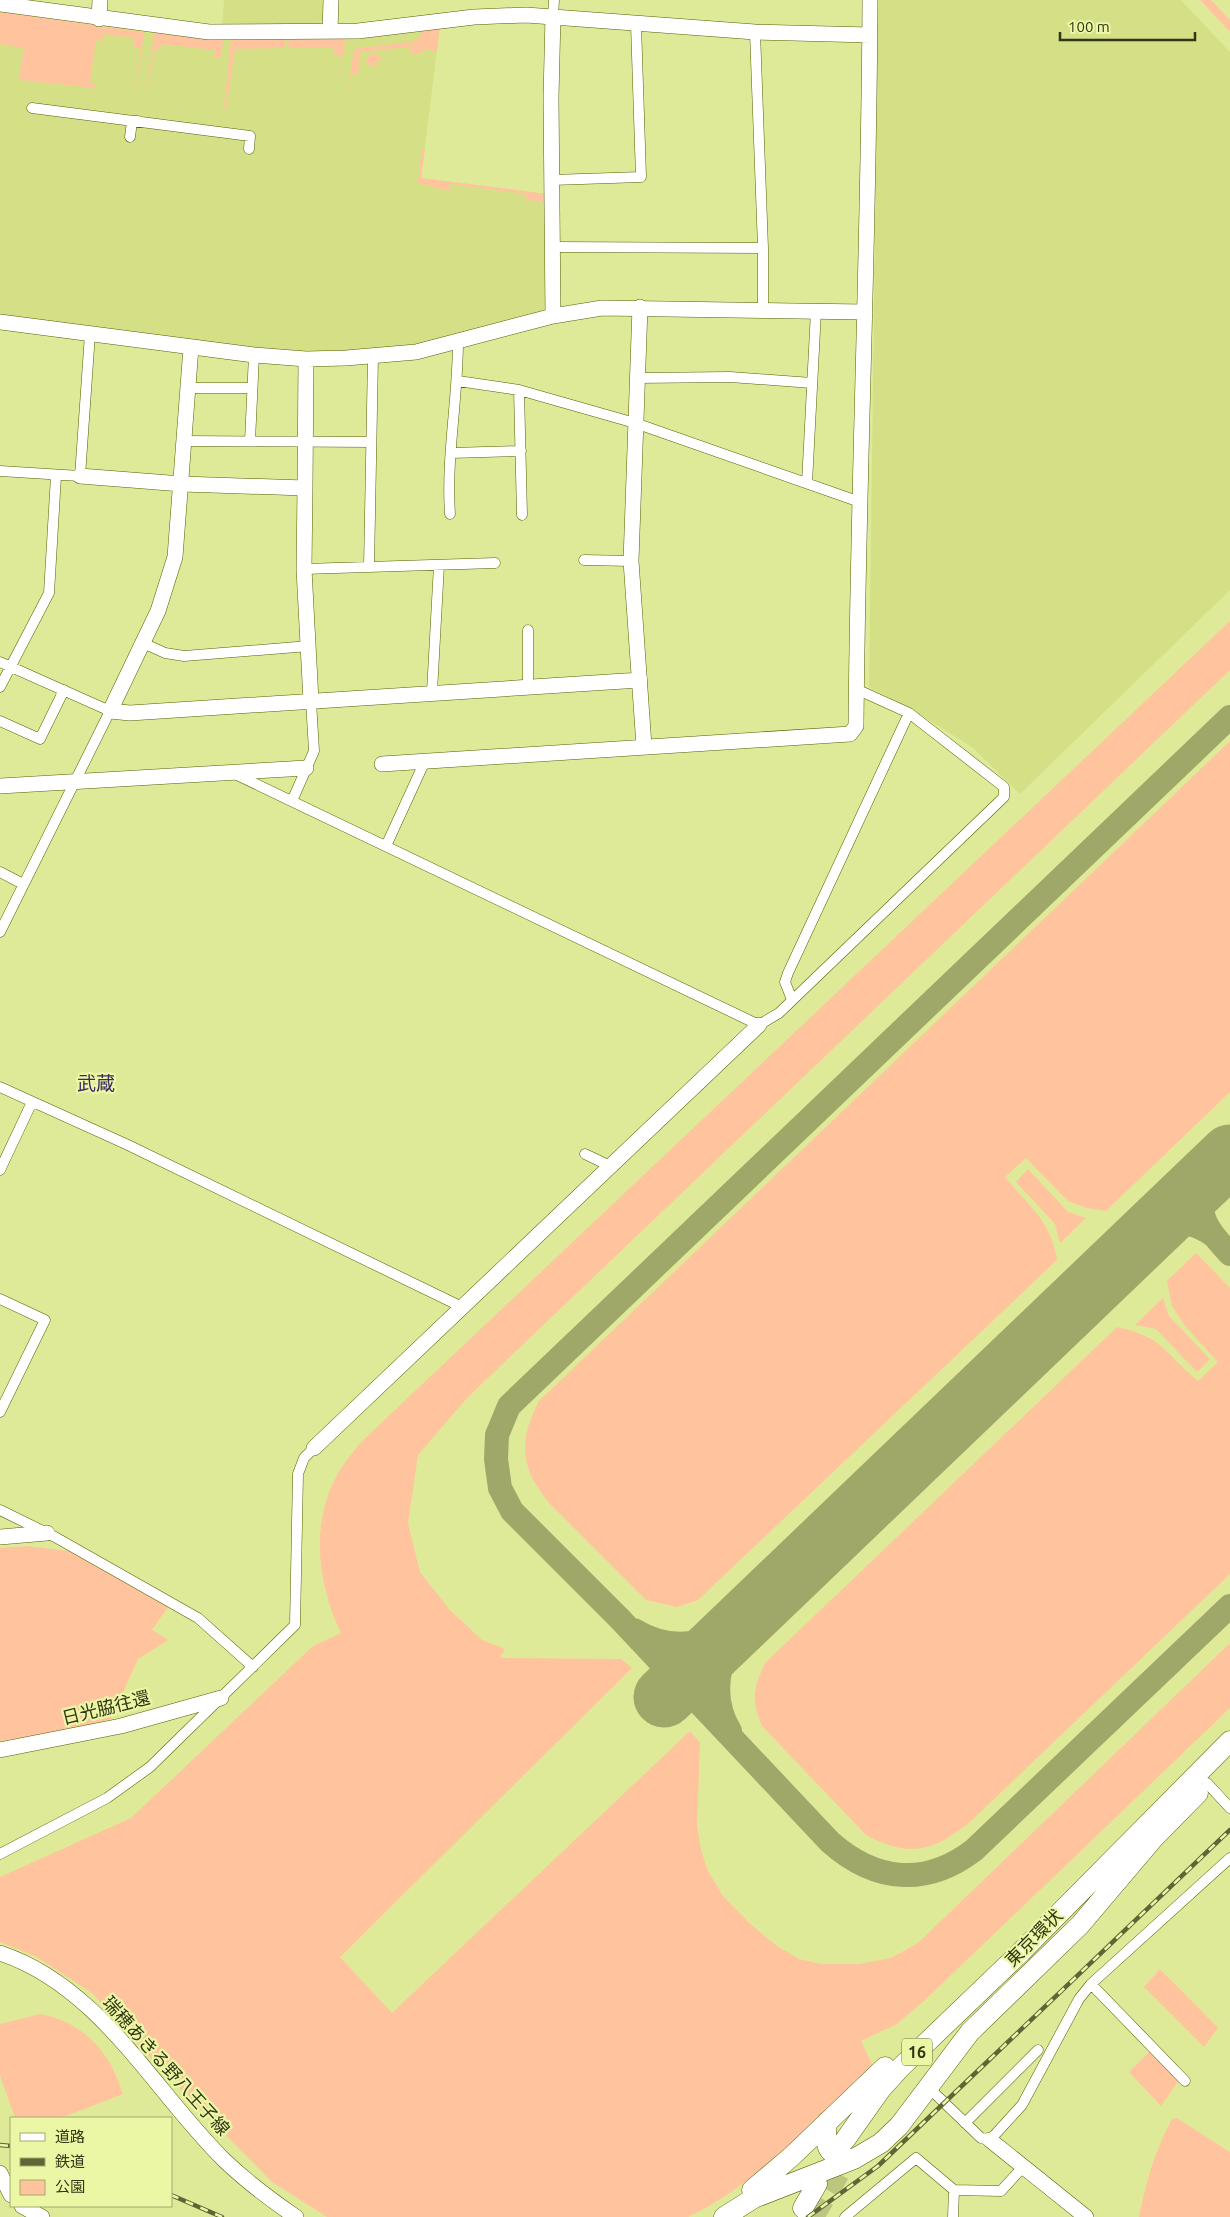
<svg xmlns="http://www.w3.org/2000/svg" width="1230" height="2217" font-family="Ubuntu,'Noto Sans JP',sans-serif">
  <rect width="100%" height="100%" fill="#dfea98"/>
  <path fill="#d5e086" d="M224,0H324L323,19L318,24L222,25Z
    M878,0H1181L1230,52V590L1020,794L972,747L909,708L869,687Z
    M94,25L181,37L231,40L367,38L416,32L440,26L421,178L547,194L549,308L545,314L416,347L306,355L0,317V44L31,48Z"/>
  <path fill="#ffc49d" d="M1200,0H1211L1230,20V32Z
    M0,12L144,32L135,98L140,48L133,47L134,38L104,34L103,41L96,40L90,83L97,84L95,88L21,80L19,78L24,48L0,44Z
    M440,26L437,51L423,49L422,53H410L411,42L420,37L423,29Z
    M154,33L223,40L216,108L221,58L214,57L215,50L161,44L160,50H154L146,99Z
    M410,33L345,40L339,87L342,56L334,54L333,47L288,48L289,40L346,39Z
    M231,40H285V48L235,49L226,109H224Z
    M409,42V47L360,52L358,75L351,74L343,124L354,49Z
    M376,53L384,61L378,59L376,64L380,67L368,65L366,62L368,56Z
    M422,149H425L421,178L547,194L545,202L526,200V194L450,184L449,191L418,183Z
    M1230,621V670L468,1397L418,1455L408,1523L420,1572L449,1609L482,1640L505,1649L500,1658L621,1659L632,1668L340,1957L392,2013L690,1731L700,1743L697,1825L701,1850L708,1871L723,1896L749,1923L777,1946L799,1959L821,1964H859L891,1958L918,1943L1230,1643V1708L925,2000L897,2024L861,2041L873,2066C819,2116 755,2186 688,2217H327L272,2182L158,2066L92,1993L35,1956L0,1942V1877L131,1818L313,1646L341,1633C318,1585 310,1526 336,1477C342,1465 352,1454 360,1443Z
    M1230,741V1092L1106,1211L1087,1208L1068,1201L1026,1158L1005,1177C1028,1205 1052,1222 1057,1260L698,1600L677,1607L646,1600L549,1503C520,1467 518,1442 539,1401Z
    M1028,1169L1068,1212L1086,1218L1060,1243L1055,1224L1016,1182Z
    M1196,1253L1230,1288V1574L970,1822C932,1852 910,1858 866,1835L762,1726C751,1699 753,1689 765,1663L1117,1327C1164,1337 1165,1354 1198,1381L1218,1362L1185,1326L1172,1306L1167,1281Z
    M1163,1298L1169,1316L1210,1359L1197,1372L1156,1329L1135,1325Z
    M27,1546L69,1551L168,1607L152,1630L168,1640L138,1659L111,1719L54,1734L0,1741V1548Z
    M1160,1969L1218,2028L1204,2047L1144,1987Z
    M40,2014C84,2022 110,2052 123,2094L61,2118H15L0,2076V2024Z
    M1150,2051L1179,2080L1161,2106L1129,2072Z
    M1177,2118L1230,2152V2217H1139C1146,2182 1155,2150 1172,2119Z"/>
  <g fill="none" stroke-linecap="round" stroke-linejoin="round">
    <path stroke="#9fa868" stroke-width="24" d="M1230,717L509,1406L497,1435L496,1459L500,1488L512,1511L619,1618L830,1842C875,1882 926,1887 974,1850L1230,1606
      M1209,1175C1194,1213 1204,1226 1230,1254
      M1156,1227C1177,1219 1194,1222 1213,1235
      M634,1630C673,1654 711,1645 746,1619
      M730,1731C709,1697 718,1654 742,1624"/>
    <path stroke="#9fa868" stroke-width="61" d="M664,1697L1230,1155"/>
    <path stroke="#bcc67e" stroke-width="20" stroke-dasharray="20 10" stroke-linecap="butt" d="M814,2217L852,2153"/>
    <defs>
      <path id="street" d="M553,16L554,0
        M755,32L763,248V309
        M32,108L250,136L249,149
        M130,137L132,121H138
        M552,180L641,177L636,24
        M552,247L763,248
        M638,378L730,377L812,383
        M458,381L519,390L635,423L860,502
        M188,388H252
        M519,390L522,515
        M185,441L371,442
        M250,441L254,355
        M451,453L521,451
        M0,471L80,476L90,334
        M807,483L816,311
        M450,514C446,457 458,399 458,341
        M584,560L631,561
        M369,567L373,356
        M304,569L495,563
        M528,630V686
        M143,643L165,653L184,656L309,646
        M0,662L110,711L0,932
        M0,687L49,593L56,476
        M432,692L439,565
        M0,721L40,739L64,690
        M235,774L759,1025
        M292,801L314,751L311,701
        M386,846L425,761
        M0,872L23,884
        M792,1000L785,982L788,973L909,713
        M759,1025L779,1013L1004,797V787L909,713L856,689
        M0,1087L128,1145L462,1307
        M585,1154L610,1166
        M0,1170L32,1102
        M0,1299L45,1320L0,1412
        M0,1510L55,1537L198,1618L253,1667
        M1207,1783L1230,1808
        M0,1854L107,1798L150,1767L295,1625L298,1474L304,1458L314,1448
        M1091,1984L1185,2081
        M928,2087L981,2138L990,2140L1022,2105L1079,1999L1091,1984L1230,1858
        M965,2123L1038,2050
        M845,2217L916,2158L954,2190L1001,2191L1023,2167
        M953,2217L954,2190"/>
      <path id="secondary" d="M0,4L209,32L358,31L474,17L526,15L755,32L870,35
        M99,19L100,0
        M330,31L331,0
        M640,307L631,561L644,746
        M553,316L551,97L553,16
        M0,322L254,355L306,359L346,358L416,352L553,316L602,308L865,312
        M191,347L175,557L158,611L110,711L130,713L640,680
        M80,476L182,484L305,488L306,359
        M305,488L304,569L311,701
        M382,764L850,734L856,726C858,484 869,242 870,0
        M0,786L306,768
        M314,1448L759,1025
        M0,1537L47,1533
        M0,1750L121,1726L221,1698
        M0,1953C100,1986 153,2090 224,2160C246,2181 271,2200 296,2217
        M990,2140L1086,2217
        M0,2173L11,2195
        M22,2206L42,2217"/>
      <path id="highway" d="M1143,1849L1198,1793
        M827,2122C824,2148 827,2157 854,2159
        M845,2140L881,2089L901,2067L1021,1952L1230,1741
        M752,2190L791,2157L885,2067
        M803,2208L817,2184
        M724,2217L754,2198L854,2159L881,2143L899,2126L970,2032L1080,1925L1152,1840"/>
    </defs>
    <use href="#street" stroke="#585f01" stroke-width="11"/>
    <use href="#secondary" stroke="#585f01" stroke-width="16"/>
    <use href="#highway" stroke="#585f01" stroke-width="21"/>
    <use href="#street" stroke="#fff" stroke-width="10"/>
    <use href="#secondary" stroke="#fff" stroke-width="15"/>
    <use href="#highway" stroke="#fff" stroke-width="20"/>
    <defs>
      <path id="rail" d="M0,2145L11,2146
        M171,2195L222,2217
        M808,2217L878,2166L1230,1830"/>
    </defs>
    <use href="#rail" stroke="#5f6537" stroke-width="4.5"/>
    <use href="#rail" stroke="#ecf7a5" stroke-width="2.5" stroke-dasharray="8" stroke-linecap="butt"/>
  </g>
  <g text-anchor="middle" stroke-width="4.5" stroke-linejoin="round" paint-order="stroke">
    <rect fill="#ecf7a5" stroke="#6a7040" stroke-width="1" x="902" y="2038.5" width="30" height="27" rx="4"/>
    <g font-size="16" font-weight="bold" fill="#323615">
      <text x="917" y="2058">16</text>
    </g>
    <g font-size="18" fill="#323615" stroke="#ecf7a5">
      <text transform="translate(106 1708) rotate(-14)" y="6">日光脇往還</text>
      <text transform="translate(1034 1938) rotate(-45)" y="6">東京環状</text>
      <text transform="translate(166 2066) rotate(48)" y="6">瑞穂あきる野八王子線</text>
    </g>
    <g font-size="19" fill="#3b2964" stroke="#ecf7a5">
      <text x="96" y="1090">武蔵</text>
    </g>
  </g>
  <rect x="10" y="2117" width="162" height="90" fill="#ecf7a5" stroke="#a2aa6b"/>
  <rect x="20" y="2133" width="25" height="8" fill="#ffffff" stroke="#a2aa6b"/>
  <text x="55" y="2142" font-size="15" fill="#323615">道路</text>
  <rect x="20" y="2158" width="25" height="8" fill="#5f6537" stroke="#a2aa6b"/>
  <text x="55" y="2167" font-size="15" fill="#323615">鉄道</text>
  <rect x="20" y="2180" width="25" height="15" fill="#ffc49d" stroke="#a2aa6b"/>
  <text x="55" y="2192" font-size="15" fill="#323615">公園</text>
  <path d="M1060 32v8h135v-8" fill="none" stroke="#323615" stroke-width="2.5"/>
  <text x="1068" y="32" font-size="15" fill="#323615" stroke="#ecf7a5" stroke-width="4" paint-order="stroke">100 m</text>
</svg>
